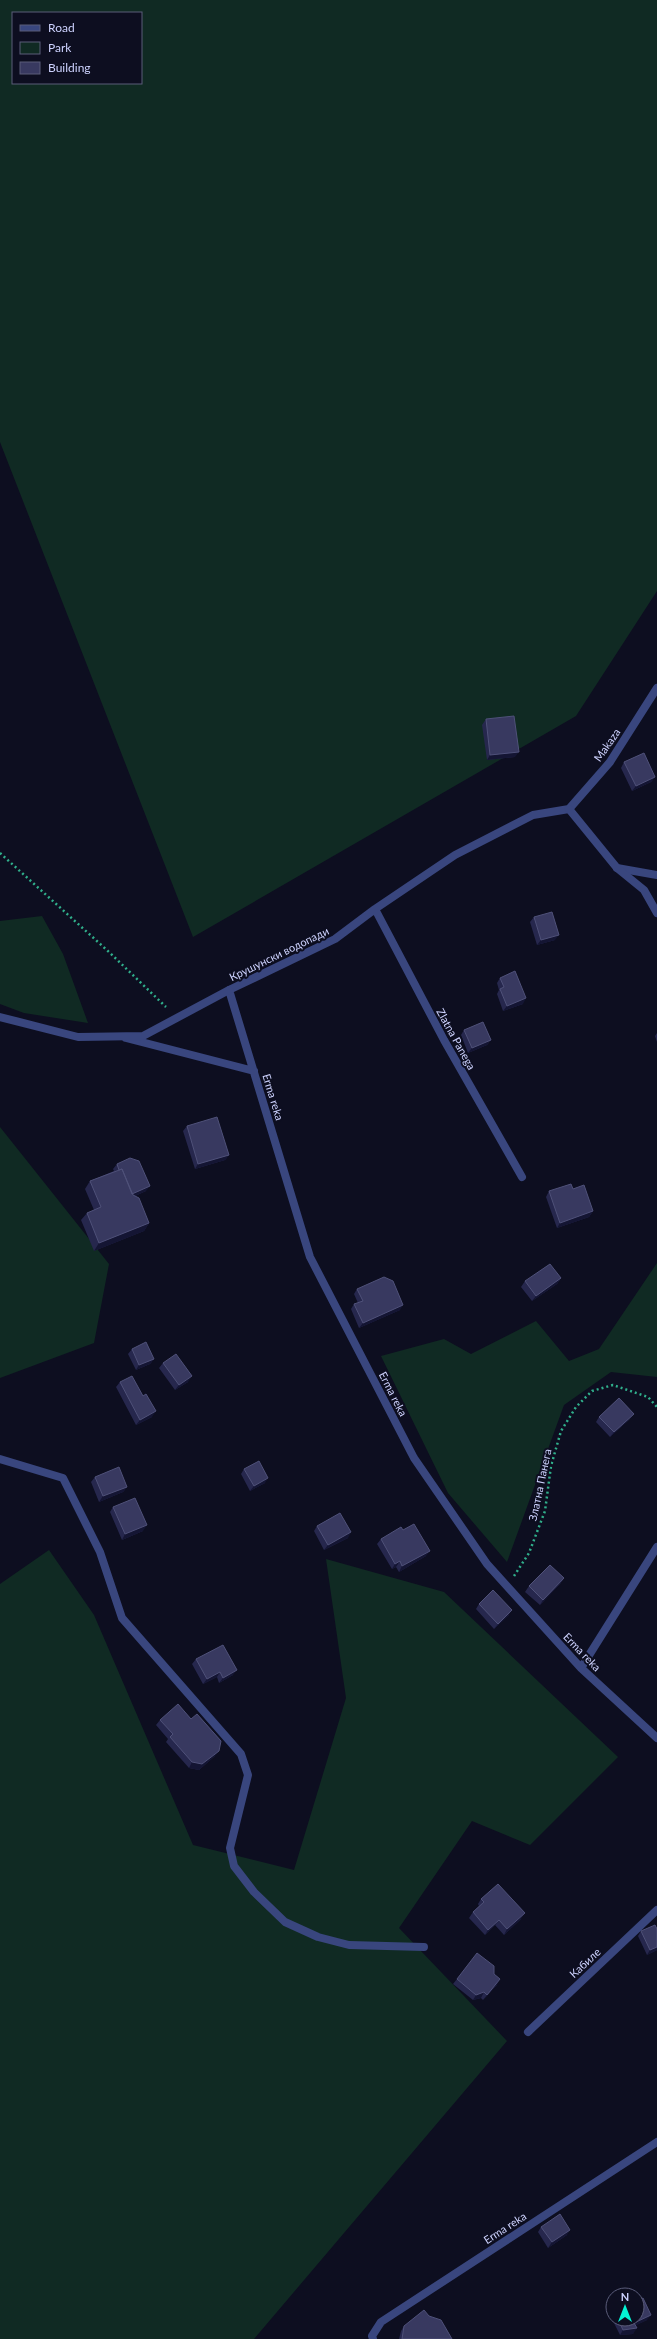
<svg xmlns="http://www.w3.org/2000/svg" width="657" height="2339" font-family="Lato,sans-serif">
  <rect width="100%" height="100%" fill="#0d0e20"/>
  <path fill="#102a23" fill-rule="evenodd" d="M0,0H657V591L576,716L193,937L0,442ZM13,13H141V83H13Z
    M42,916L63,954L88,1023L24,1013L0,1004V921Z
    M0,1127L109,1264L94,1343L0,1378Z
    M657,1263V1377L611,1372L564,1405L507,1562L448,1493L381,1356L444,1339L471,1354L536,1321L569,1361L599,1349Z
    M49,1550L94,1615L193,1845L294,1870L346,1698L326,1559L444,1592L618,1757L530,1845L472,1821L399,1928L507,2041L254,2339H0V1584Z"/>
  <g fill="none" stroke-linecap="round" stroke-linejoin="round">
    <path stroke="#30af8b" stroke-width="2.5" stroke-dasharray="2 3" stroke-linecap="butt" d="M0,853L109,952L166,1007
      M514,1576L529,1553L545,1511L551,1466L561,1431L576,1407L592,1391L613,1385L648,1397L657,1407"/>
    <path stroke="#39467e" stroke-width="8" d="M657,688L610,762L569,809L533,815L455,855L375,909L335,939L229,990L310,1257L414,1458L487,1564L581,1668L657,1738
      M617,868L657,875
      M375,909L444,1040L522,1177
      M126,1038L254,1071
      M0,1459L63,1478L100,1552L122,1618L241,1754L248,1775L230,1848L234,1866L254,1892L285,1922L318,1937L349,1945L424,1947
      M581,1668L657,1547
      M528,2032L657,1910
      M373,2339L372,2336L381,2322L657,2142"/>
    <path stroke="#39467e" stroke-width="8" d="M569,809L617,868L644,890L657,913
      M0,1017L78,1037L143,1036L229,990"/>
  </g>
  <path fill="#26274d" d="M486,719L515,757L487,760L482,725Z
    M624,762L655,777L651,782L632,791L621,768Z
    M534,917L555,940L537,945L530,922Z
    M500,978L523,1004L503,1011L497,994L499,990L497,983Z
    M464,1030L491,1040L487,1045L468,1053L461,1035Z
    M657,1033V1042L655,1036Z
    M187,1126L229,1155L225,1160L195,1169L183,1131Z
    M117,1164L146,1191L135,1196L149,1223L144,1231L94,1251L81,1220L87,1213L94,1210L85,1189L90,1181L114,1171L113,1169Z
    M573,1189L593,1211L589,1217L557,1228L546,1197L549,1191Z
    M561,1278L557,1284L532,1301L521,1287L525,1281Z
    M357,1289L400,1310L359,1328L351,1309L354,1304L358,1303L354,1294Z
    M132,1349L154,1359L150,1364L136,1370L128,1354Z
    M163,1363L188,1382L175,1390L159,1368Z
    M120,1382L152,1417L136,1425L116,1387Z
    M599,1417L630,1419L610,1437L596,1422Z
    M244,1469L265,1483L250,1491L241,1474Z
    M95,1477L127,1487L123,1492L99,1502L91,1482Z
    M113,1507L143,1531L122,1540L110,1512Z
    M317,1526L348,1538L324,1550L314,1531Z
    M403,1530L426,1556L399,1572L396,1567L392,1569L377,1544L381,1539Z
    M564,1578L560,1584L540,1605L525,1592L529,1586Z
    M479,1604L509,1615L494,1629L476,1609Z
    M196,1659L233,1675L219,1683L217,1677L203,1684L192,1664Z
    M160,1720L215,1756L199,1770L189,1768L166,1742L168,1739L156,1725Z
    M481,1899L521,1919L504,1935L495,1925L485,1935L469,1918L473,1912L479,1906L478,1904Z
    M641,1931L657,1950L647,1955L638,1936Z
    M494,1974L497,1985L483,2000L481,1998L473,2000L453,1984L457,1979Z
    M541,2227L567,2235L548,2248L538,2232Z
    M613,2314V2319H637L647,2320L636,2325L633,2334L620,2335L611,2317Z
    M429,2316L452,2339H399L401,2331L404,2326Z"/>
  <path fill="#141533" d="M519,752L515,757L487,760L490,755Z
    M655,777L651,782L632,791L636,786Z
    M559,935L555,940L537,945L541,940Z
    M526,998L523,1004L503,1011L507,1006Z
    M491,1040L487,1045L468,1053L472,1048Z
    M229,1155L225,1160L195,1169L198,1164Z
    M150,1186L146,1191L126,1200L130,1195Z
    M593,1211L589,1217L557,1228L560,1223Z
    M149,1223L144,1231L94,1251L99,1243Z
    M561,1278L557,1284L532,1301L536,1296Z
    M403,1305L400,1310L359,1328L363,1323Z
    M154,1359L150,1364L136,1370L139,1365Z
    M192,1376L188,1382L175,1390L179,1385Z
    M156,1411L152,1417L136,1425L140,1420Z
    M634,1414L630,1419L610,1437L614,1432Z
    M268,1478L265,1483L250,1491L254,1486Z
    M127,1487L123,1492L99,1502L103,1496Z
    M147,1525L143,1531L122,1540L125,1534Z
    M351,1532L348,1538L324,1550L328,1545Z
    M430,1551L426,1556L399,1572L402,1566Z
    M400,1561L396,1567L392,1569L395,1564Z
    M564,1578L560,1584L540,1605L543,1600Z
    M512,1610L509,1615L494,1629L498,1624Z
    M237,1670L233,1675L219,1683L223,1678Z
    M220,1672L217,1677L203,1684L207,1679Z
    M219,1751L215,1756L199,1770L189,1768L192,1762Z
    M525,1913L521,1919L504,1935L507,1929Z
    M499,1920L495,1925L485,1935L488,1930Z
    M657,1947V1950L647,1955L650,1950Z
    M500,1979L497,1985L483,2000L487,1995Z
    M484,1992L481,1998L473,2000L476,1995Z
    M570,2230L567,2235L548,2248L552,2242Z
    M651,2315L647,2320L631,2328L634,2323Z
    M637,2328L633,2334L620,2335L623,2330Z"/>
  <path fill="#383960" stroke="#4f5179" d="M514,716L519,752L490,755L486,719Z
    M644,753L655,777L636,786L624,762Z
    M552,912L559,935L541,940L534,917Z
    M515,971L526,998L507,1006L500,989L504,987L500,978Z
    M483,1022L491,1040L472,1048L464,1030Z
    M217,1117L229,1155L198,1164L187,1126Z
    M130,1158L139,1161L150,1186L132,1194L122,1169L119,1170L117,1164Z
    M122,1169L133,1195L139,1198L149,1223L99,1243L87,1213L101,1207L90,1181Z
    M571,1184L573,1189L584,1185L593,1211L560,1223L549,1191Z
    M550,1264L561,1278L536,1296L525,1281Z
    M384,1277L393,1281L403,1305L363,1323L354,1304L363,1301L357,1289Z
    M146,1342L154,1359L139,1365L132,1349Z
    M176,1354L192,1376L179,1385L163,1363Z
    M132,1376L143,1396L146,1394L156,1411L140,1420L120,1382Z
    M619,1398L634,1414L614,1432L599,1417Z
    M259,1461L268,1478L254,1486L244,1469Z
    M119,1467L127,1487L103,1496L95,1477Z
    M135,1498L147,1525L125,1534L113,1507Z
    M340,1513L351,1532L328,1545L317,1526Z
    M414,1524L430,1551L402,1566L400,1561L395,1564L381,1539L401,1527L403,1530Z
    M550,1565L564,1578L543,1600L529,1586Z
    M493,1590L512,1610L498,1624L479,1604Z
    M223,1645L237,1670L223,1678L220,1672L207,1679L196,1659Z
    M178,1704L191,1719L197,1714L221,1741L219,1751L202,1764L192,1762L170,1737L173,1734L160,1720Z
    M498,1884L525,1913L507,1929L499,1920L488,1930L473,1912L484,1902L481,1899Z
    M655,1925L657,1929V1947L650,1950L641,1931Z
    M477,1953L494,1966V1974L500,1979L487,1995L484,1992L476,1995L457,1979Z
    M560,2214L570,2230L552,2242L541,2227Z
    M643,2298L651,2315L634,2323L637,2328L623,2330L618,2319H637V2301Z
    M424,2310L429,2316L441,2320L452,2339H402L404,2326Z"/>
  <g text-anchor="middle" stroke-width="4" stroke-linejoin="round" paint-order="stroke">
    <g font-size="11" fill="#cdd2fe" stroke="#0d0e20">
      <text transform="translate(607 745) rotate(-55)" y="4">Makaza</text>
      <text transform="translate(279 954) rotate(-26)" y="4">Крушунски водопади</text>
      <text transform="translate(456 1039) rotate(61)" y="4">Zlatna Panega</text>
      <text transform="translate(273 1097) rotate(73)" y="4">Erma reka</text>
      <text transform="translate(393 1394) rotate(63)" y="4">Erma reka</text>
      <text transform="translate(540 1485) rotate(-78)" y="4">Златна Панега</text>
      <text transform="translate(582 1652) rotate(46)" y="4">Erma reka</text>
      <text transform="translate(585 1963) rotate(-43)" y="4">Кабиле</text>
      <text transform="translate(505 2228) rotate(-33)" y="4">Erma reka</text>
    </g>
  </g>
  <rect x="12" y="12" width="130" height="72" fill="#0d0e20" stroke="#5a5c79"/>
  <rect x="20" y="25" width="20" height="6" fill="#39467e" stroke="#5a5c79"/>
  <text x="48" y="32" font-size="12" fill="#cdd2fe">Road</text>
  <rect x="20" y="42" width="20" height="12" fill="#102a23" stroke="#5a5c79"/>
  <text x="48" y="52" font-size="12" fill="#cdd2fe">Park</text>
  <rect x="20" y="62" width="20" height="12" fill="#383960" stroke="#5a5c79"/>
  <text x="48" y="72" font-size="12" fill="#cdd2fe">Building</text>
  <g transform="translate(625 2307)"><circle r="19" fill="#0d0e20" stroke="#5a5c79"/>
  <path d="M0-3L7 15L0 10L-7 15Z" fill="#04f3d4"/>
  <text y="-6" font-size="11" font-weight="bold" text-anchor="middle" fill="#cdd2fe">N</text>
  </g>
</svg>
